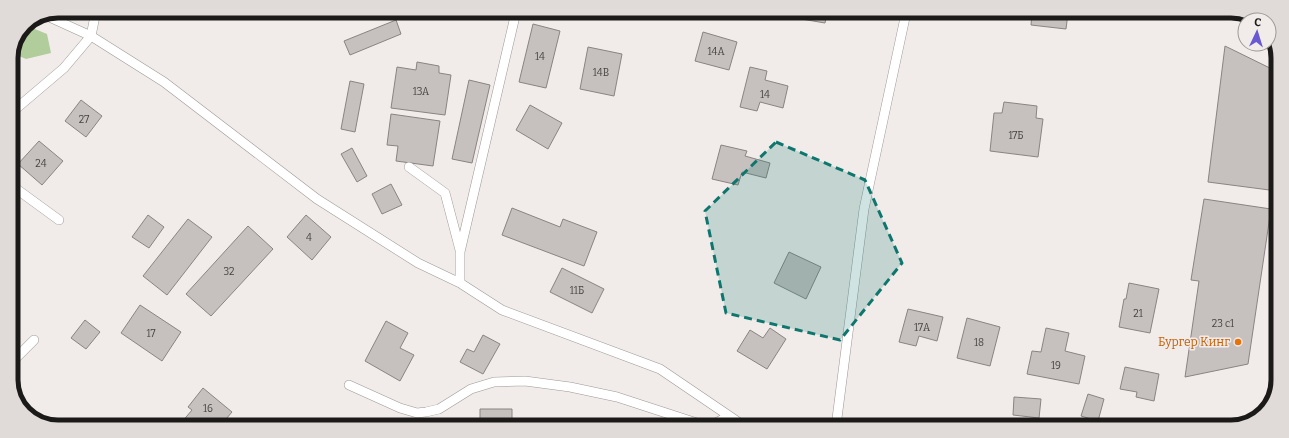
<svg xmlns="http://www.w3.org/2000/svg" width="1289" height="438" font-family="Bitter,serif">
  <rect width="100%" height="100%" fill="#f1ecea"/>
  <path fill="#b1cd9c" d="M25,25L47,34L51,53L26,59L12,53Z"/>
  <path fill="#c6c1bf" stroke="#898482" d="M772,12L827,13L825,23L772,14Z
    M1032,13H1068L1066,29L1031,25Z
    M396,20L401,34L350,55L344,41Z
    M533,24L560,31L546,88L519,82Z
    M703,32L737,42L729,70L695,61Z
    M1225,46L1278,72L1277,191L1208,182Z
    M588,47L622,54L614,96L580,89Z
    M417,62L439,66V73L451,75L445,115L391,108L397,67L416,70Z
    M750,67L767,71L765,80L788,86L783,108L760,102L757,111L740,107Z
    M469,80L490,85L472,163L452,159Z
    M350,81L364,84L355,132L341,129Z
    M81,100L102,116L86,137L65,121Z
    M1004,102L1037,106L1036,118L1043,119L1038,157L990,151L994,113H1002Z
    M530,105L562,123L548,149L516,130Z
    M391,114L440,121L433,166L396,161L398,146L387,145Z
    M39,141L63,161L42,185L18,164Z
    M721,145L747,151L745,156L770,163L766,178L742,172L738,185L712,179Z
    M352,148L367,176L357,182L341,154Z
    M391,184L402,205L382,214L372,194Z
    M1204,199L1271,209L1248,364L1185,377L1199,281L1191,280Z
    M512,208L560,227L563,219L597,232L584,266L502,235Z
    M148,215L164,227L149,248L132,237Z
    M306,215L331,237L312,260L287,237Z
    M188,219L212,237L167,295L143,276Z
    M248,226L273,249L211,316L186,294Z
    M789,252L821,267L806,299L774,283Z
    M562,268L604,289L592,313L550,292Z
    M1129,283L1159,289L1150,333L1119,327L1124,299H1126Z
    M140,305L181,332L162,361L121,333Z
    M908,309L943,317L937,341L919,336L916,346L899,342Z
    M967,318L1000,327L990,366L957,358Z
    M85,320L100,332L86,349L71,338Z
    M386,321L408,333L400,348L414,355L400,381L365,361Z
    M770,328L786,339L767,369L737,351L750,330L763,338Z
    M1046,328L1069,333L1065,351L1085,356L1079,384L1027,374L1032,351L1041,352Z
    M483,335L500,344L483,374L460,362L467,349L474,352Z
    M1125,367L1159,374L1154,401L1136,397L1137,392L1120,389Z
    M203,388L232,412L221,425H184L181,423L192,410L188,407Z
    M1088,394L1104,399L1098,421L1081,416Z
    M1014,397L1041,399L1039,418L1013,415Z
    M480,409H512V426L480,425Z"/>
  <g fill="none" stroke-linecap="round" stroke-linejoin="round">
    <defs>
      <path id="lane" d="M47,16L91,36L164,82L317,199L418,263L460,283L502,310L660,369L744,426
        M11,113L64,68L91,36L96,11
        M409,167L445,193L460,250
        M11,185L59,220
        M460,283V252L516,12
        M11,363L34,340
        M349,385L400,408L417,413L426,412L439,409L471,389L494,382L525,381L570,387L617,397L703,425L716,423L729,416
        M836,426L864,209L906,13"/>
    </defs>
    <use href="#lane" stroke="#9d9896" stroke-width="10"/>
    <use href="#lane" stroke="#fff" stroke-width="9"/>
  </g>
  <path fill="#0f766e" fill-opacity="0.2" stroke="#0f766e" stroke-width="3" stroke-dasharray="8 5" stroke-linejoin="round" d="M776,142L865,180L902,263L840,340L726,313L705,211Z"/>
  <circle fill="#e8710a" stroke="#f1ecea" stroke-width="1.5" cx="1238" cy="342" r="4"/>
  <g text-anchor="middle" stroke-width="3" stroke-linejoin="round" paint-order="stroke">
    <g font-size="10" fill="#464442">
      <text x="716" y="55">14А</text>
      <text x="540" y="60">14</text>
      <text x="601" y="76">14В</text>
      <text x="421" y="95">13А</text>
      <text x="765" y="98">14</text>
      <text x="84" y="123">27</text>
      <text x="1016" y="139">17Б</text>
      <text x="41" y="167">24</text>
      <text x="309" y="241">4</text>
      <text x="229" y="275">32</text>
      <text x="577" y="294">11Б</text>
      <text x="1138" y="317">21</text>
      <text x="1223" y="327">23 с1</text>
      <text x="922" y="331">17А</text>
      <text x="151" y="337">17</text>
      <text x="979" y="346">18</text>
      <text x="1056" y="369">19</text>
      <text x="208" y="412">16</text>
    </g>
    <g font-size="12" fill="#c56008" stroke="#f1ecea" text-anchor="end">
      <text x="1230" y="346">Бургер Кинг</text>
    </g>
  </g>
  <path d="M0 0H1289V438H0ZM58 18H1231A40 40 0 0 1 1271 58V380A40 40 0 0 1 1231 420H58A40 40 0 0 1 18 380V58A40 40 0 0 1 58 18Z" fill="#e0dbd9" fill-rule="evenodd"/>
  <path fill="none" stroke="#1b1a19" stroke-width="5" d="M58 18H1231A40 40 0 0 1 1271 58V380A40 40 0 0 1 1231 420H58A40 40 0 0 1 18 380V58A40 40 0 0 1 58 18Z"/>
  <g transform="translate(1257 32) rotate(4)"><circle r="19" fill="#f1ecea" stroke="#9b9896"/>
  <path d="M0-3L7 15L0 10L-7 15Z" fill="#6958d2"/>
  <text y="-6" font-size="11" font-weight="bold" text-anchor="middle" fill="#1b1a19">С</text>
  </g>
</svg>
